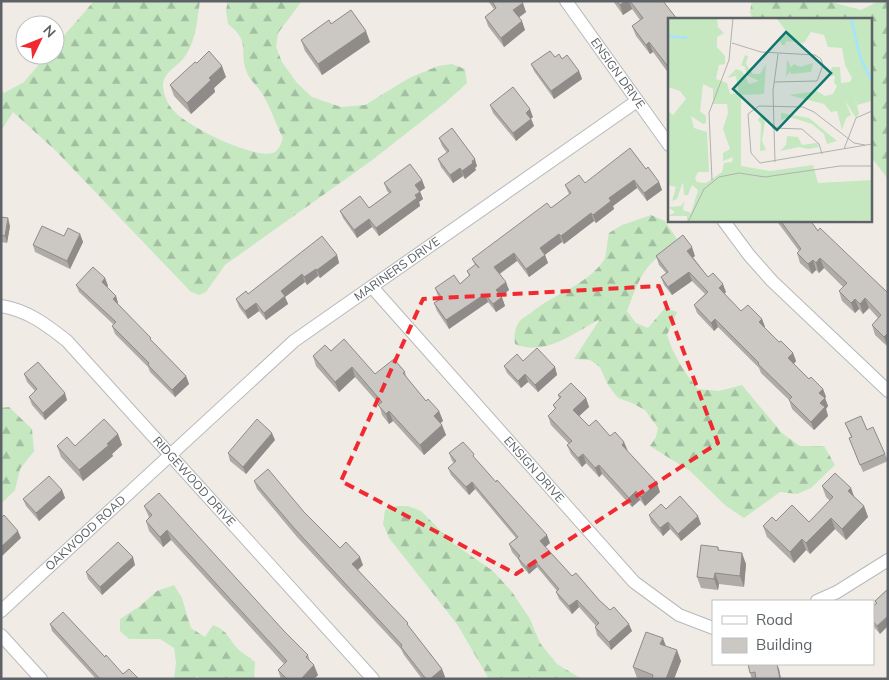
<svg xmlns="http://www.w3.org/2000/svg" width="889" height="680" font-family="Mulish,sans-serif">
  <defs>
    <pattern id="forest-firs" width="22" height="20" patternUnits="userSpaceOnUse" patternTransform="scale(1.25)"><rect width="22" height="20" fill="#c5e8c1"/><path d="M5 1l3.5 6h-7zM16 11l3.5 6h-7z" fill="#a3bfa1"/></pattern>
  </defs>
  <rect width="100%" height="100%" fill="#f0ece5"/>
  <path fill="url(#forest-firs)" d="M94,1H200C197,21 196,43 183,59C175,68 163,73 163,86C163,93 168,105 173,110C186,126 253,159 273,153C279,151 281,143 283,138C276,125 272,111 265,99C261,89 251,82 247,73C238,50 252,43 228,24L226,10L228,1H302L278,33L276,47L282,62L297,83L312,97L341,107L365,105L409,78L438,66L452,64L465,69L467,83L445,103L371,161L225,265L206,292L199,295L191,292L56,151L13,112L1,131V89L4,93L24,82L47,55H55V46Z
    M752,1H827L861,10L879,1H888V179L870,156V19H752L750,11Z
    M651,215L665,221L677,239C668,250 657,256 648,267C639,277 632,298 627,311L636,323L648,328L665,308L677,312L667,335C674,356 684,372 698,389L719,391L742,385L782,433L800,446H824L835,465L811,488L797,494L780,492L744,518L726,506L690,471L650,446L656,437L658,428L645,410L632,403L618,398L608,385L600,367L590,360L574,359L600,319C574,333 545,357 515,344C514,337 514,329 519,322C522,318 528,315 532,312C555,293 586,286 604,260C607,255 607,240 609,233L622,225Z
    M9,407L32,429L34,451L20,469L15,490L1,504V408Z
    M397,506H408L421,511L454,544L493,571L512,592L530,619L540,643L557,664L582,679H489L457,624L389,538L383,524L385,510Z
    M174,585L182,598L191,628L205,637L213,625C229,631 228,639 239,650C244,654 250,658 255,662L254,679H201L198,676L193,679H174L176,662L174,648L160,639H129L120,631V619L140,606L157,591Z"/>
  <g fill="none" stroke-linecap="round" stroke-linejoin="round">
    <defs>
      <g id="street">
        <path id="s1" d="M566,1L669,145"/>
        <path d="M723,220L749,255L772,281L888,391"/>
        <path id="s2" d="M372,287L634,582L679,615L713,628"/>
        <path id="s3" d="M1,306C27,310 47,325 67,341L373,679"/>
        <path d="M817,601L837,592L888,560"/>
        <path id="s4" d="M1,611L294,341L637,101"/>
        <path d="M1,635L41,679"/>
      </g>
    </defs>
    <use href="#street" stroke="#b6b9bd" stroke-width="14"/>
    <use href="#street" stroke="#fff" stroke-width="12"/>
  </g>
  <path fill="#afaba7" d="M488,1H521L526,12L519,17L525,30L504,47L488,26L485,17L494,9Z
    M613,1H663L669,19V74L653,52L650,54L636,36L632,26L640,20L632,9L623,15Z
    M331,24L370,42L322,75L305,51L301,40Z
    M555,57L579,71L582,79L554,99L534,71L531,64Z
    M197,63L226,77L214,88L215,92L191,114L174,96L170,85Z
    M490,105L533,117L531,118L534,126L516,141L493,113Z
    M439,138L477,166L475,168L476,170L465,179L463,176L453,183L441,167L438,159L447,153L442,146Z
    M646,169L659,182L662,190L647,201L637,188L613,206L614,209L596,223L594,221L564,244L562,242L545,255L548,263L529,277L517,261L500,274L509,290L501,296L505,306L496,312L488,302L449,329L437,311L434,303L440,299L438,296L435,288L460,284L469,276L467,271L475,265L472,259L551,208L569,194L565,185L585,183Z
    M422,180L425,188L420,191L423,199L419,202L420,206L379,236L372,227L357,238L343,218L340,211L369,208L389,193L387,191L384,183Z
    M1,217L10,226L7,243L1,242Z
    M776,220H810L818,231L888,293V347L875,335L872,325L878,318L869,308L863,314L859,309L855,313L842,301L839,291L843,287L824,268L819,273L816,270L812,274L800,263L797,253L799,251Z
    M80,234L83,242L70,269L35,252L33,245L64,236Z
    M337,255L339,263L320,278L318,276L307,285L305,282L285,297L288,304L266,320L259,311L248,319L239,307L236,299Z
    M656,256H695L693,257L708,277L726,292L724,294L741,311L762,319L765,327V328L779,342L793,353L796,361L794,364L809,379L823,389L826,397L825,398L828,406L826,409L828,416L814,430L792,409L789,400L761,373L759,368L718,327L714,331L697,313L694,305L705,294L692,281L672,295L664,285L661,277L666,273L659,265Z
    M105,278L108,286L107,287L116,296L118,303V304L153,343L186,376L189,384L175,397L150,372L148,367L115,334L112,326L114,325L79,292L76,285Z
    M331,351L375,374L405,372L407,379L426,401L439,411L443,421L440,423L442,425L446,435L424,455L393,421L389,424L382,415L379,404L355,377L339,392L316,366L313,356Z
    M504,366L555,367L557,375L538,392L528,382L521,388L507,373Z
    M24,374L67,400L45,420L32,405L29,397L35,391L27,382Z
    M558,395L586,398L589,407L579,416L589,426L610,436L627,451L660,492L645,506L640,500L632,507L602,474L599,477L586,463L582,467L571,454L567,445L569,444L551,425L548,416L555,409L553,405L559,398Z
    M845,423L867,430L885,454L888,461L863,472L849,438L851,437Z
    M118,434L122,445L112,454L113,456L83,481L61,457L57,446H75Z
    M275,440L246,474L230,461L228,453Z
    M449,453L476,460L550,543L545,547L572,576L599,600L632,631L611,650L597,635L595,627L596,626L579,607L572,614L559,599L556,592L557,591L537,567L529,574L521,565L518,559L512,552L509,544L516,538L475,489L469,495L451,475L448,468L454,463L452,461Z
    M254,481L304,512L340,548L363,565L358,570L409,627L442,669L445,677L444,679H422L404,655L401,649L297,537L257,489Z
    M822,486L851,488L853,496L864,506L868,517L846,540L835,529L810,554L806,550L794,563L767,537L763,526L776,521L809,522L830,501L826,497Z
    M62,490L65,498L39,521L26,506L23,499Z
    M144,506L284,631L308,655L310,661L318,675L314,679H281L278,670L284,664L171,540L163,547L149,531L146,521L149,517L148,515Z
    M666,509L701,524L681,541L670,529L663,536L651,522L649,515Z
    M718,547L719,550L746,564L744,587L719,584L718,590L701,588L697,577Z
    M135,565L102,595L88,579L86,572Z
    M888,589L880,634L873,626V606L876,604L875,601Z
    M50,624L105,657L123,674L129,669L139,679H96L52,631Z
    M665,646L681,661L674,679H639L637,678L633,667Z
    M779,669L781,679H752L750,673Z"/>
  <path fill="#8e8b88" d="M625,1H629L632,9L623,15L620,5Z
    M523,3L526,12L517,19L513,10Z
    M522,21L525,30L504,47L501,38Z
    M366,31L370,42L322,75L318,64Z
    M649,42L653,52L650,54L646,45Z
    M222,66L226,77L214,88L215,92L191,114L187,103L209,78Z
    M579,71L582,79L554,99L551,91Z
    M530,109L533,117L529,120L526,113Z
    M531,119L534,126L516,141L513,133Z
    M475,159L477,166L475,168L476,170L465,179L462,171Z
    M460,168L463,176L453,183L450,175Z
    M422,180L425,188L418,193L415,185Z
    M634,180L637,188L613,206L614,209L596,223L593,215L609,198Z
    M659,182L662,190L647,201L644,193Z
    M420,192L423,199L419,202L420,206L379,236L376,228Z
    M591,213L594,221L564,244L561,236Z
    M8,218L10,226L7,243L5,236Z
    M369,219L372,227L357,238L354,230Z
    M80,234L83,242L70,269L67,261Z
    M559,234L562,242L543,256L540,248Z
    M692,247L695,256L691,259L687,251Z
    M514,253L517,261L497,275L494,267Z
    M337,255L339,263L320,278L317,270Z
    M545,255L548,263L529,277L526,269Z
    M820,258L824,268L819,273L816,263Z
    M813,260L816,270L812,274L808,264Z
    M316,269L318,276L307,285L304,277Z
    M689,272L692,281L672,295L668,287Z
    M302,274L305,282L285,297L288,304L266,320L264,313L281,291Z
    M105,278L108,286L104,290L102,282Z
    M506,282L509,290L499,298L496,290Z
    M723,284L726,292L722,296L719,288Z
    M485,294L488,302L449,329L446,320Z
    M116,296L118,303L115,306L113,299Z
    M502,297L505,306L496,312L493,304Z
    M865,298L869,308L863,314L860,304Z
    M855,299L859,309L855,313L851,303Z
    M256,303L259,311L248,319L245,311Z
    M715,319L718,327L714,331L711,323Z
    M762,319L765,327L762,331L759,322Z
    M888,333V347L884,337Z
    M793,353L796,361L791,367L788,358Z
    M352,367L355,377L339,392L335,382Z
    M555,367L557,375L538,392L535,385Z
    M525,374L528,382L521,388L518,381Z
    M186,376L189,384L175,397L172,390Z
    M823,389L826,397L825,398L828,406L826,409L828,416L814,430L811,422L820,403L819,393Z
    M65,393L67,400L45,420L43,413Z
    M586,398L589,407L576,419L573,410Z
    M389,411L393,421L389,424L386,414Z
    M439,411L443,421L437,426L434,416Z
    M442,425L446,435L424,455L420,445Z
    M272,433L275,440L246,474L243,467Z
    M118,434L122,445L112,454L113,456L83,481L79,470Z
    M624,442L628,451L622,445Z
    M583,454L586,463L582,467L578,458Z
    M599,465L602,474L599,477L595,468Z
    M472,482L475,489L469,495L466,487Z
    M657,483L660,492L645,506L641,497Z
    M851,488L855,499L848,491Z
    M62,490L65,498L39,521L36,513Z
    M636,491L640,500L632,507L629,498Z
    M864,506L868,517L846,540L842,529Z
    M698,516L701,524L681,541L678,534Z
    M831,518L835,529L810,554L806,543Z
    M668,522L670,529L663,536L660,528Z
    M167,530L171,540L163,547L160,537Z
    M18,531L21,538L1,557V547Z
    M547,535L550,543L543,549L540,541Z
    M802,539L806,550L794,563L790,552Z
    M742,553L746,564L744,587L740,576Z
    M133,557L135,565L102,595L100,587Z
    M360,557L363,565L355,572L352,564Z
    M534,560L537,567L529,574L526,567Z
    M715,573L719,584L718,590L714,579Z
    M577,600L579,607L572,614L569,606Z
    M888,616V626L880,634L877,626Z
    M629,624L632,631L611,650L609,642Z
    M663,638L667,649L660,644Z
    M677,650L681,661L674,679H666Z
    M777,664L779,669L781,679H780Z
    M314,665L318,675L314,679H301Z
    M442,669L445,677L444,679H430Z"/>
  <path fill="#cbc7c2" stroke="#8e8b88" d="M492,1H521L523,3L513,10L522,21L501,38L485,17L496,8Z
    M617,1H625L620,5Z
    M630,1H663L677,19H669V68L649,42L646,45L632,26L643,18Z
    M351,10L366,31L318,64L301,40L329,20L331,24Z
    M209,51L222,66L209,78L211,80L187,103L170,85L195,62L197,63Z
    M550,51L555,57L559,54L562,59L567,55L579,71L551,91L531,64Z
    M513,87L530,109L526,113L531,119L513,133L490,105Z
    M452,128L475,159L472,161L473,163L462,171L460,168L450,175L438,159L449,151L439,138Z
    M630,148L646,169L648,167L659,182L644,193L634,180L609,198L611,201L593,215L591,213L561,236L559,234L540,248L545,255L526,269L514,253L494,267L506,282L496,290L502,297L493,304L485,294L446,320L434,303L442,298L435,288L454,275L460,284L470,275L467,271L476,264L479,268L472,259L547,203L551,208L571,193L565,185L579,175L585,183Z
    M410,164L422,180L415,185L420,192L415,195L417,198L376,228L369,219L354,230L340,211L360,196L369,208L391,192L384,183Z
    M1,217L8,218L5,236L1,235Z
    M780,220H810L818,231L820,228L888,293V333L884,337L872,325L881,315L865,298L860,304L855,299L851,303L839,291L847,283L820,258L816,263L813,260L808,264L797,253L801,249Z
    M42,226L64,236L68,228L80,234L67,261L33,245Z
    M683,235L692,247L687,251L708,277L713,273L723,284L719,288L741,311L748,305L762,319L759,322L779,342L781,341L793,353L788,358L809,379L811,377L823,389L819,393L825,398L820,403L825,407L811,422L789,400L792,397L758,364L759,363L715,319L711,323L694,305L708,292L689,272L668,287L661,277L668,272L656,256Z
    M322,236L337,255L317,270L316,269L304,277L302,274L281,291L285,296L264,313L256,303L245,311L236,299L246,291L248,294Z
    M93,267L105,278L102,282L116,296L113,299L151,338L150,339L186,376L172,390L148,365L149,363L112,326L116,322L76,285Z
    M344,339L375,374L394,359L405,372L403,373L426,401L428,399L439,411L434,416L442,425L420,445L389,411L386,414L378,405L382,402L352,367L335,382L313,356L325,345L331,351Z
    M537,348L555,367L535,385L525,374L518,381L504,366L517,354L523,361Z
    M38,362L65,393L43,413L29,397L37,389L24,374Z
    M571,383L586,398L573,410L589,426L596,420L610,436L615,432L624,442L622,445L657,483L641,497L636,491L629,498L599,465L595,468L583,454L578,458L567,445L572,441L548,416L556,408L553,405L561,397L558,395Z
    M861,416L867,430L873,427L885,454L860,465L849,438L852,437L845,423Z
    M104,419L118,434L107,444L109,445L79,470L57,446L67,437L75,446Z
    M257,419L272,433L243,467L228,453Z
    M463,442L474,454L473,456L496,482L497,480L547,535L540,541L562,565L572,576L576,573L599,600L610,610L614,607L629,624L609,642L595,627L599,623L577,600L569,606L556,592L559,589L534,560L526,567L518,558L520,556L509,544L518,537L472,482L466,487L448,468L456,461L449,453Z
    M268,469L304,512L340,548L346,542L360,557L352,564L408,623L407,624L442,669L430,679H426L401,647L402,645L294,528L254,481Z
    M835,473L851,488L848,491L864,506L842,529L831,518L806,543L802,539L790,552L763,526L772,517L776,521L792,505L809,522L833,497L822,486Z
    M49,476L62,490L36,513L23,499Z
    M159,493L284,631L308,655L306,657L314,665L301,679H287L278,670L287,661L167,530L160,537L146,521L152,515L144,506Z
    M680,496L698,516L678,534L668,522L660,528L649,515L661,504L666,509Z
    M4,515L18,531L1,547V518Z
    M118,542L133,557L100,587L86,572Z
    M701,545L718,547V550L742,553L740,576L715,573L714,579L697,577Z
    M888,589V616L877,626L873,621V606L877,603L875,601Z
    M63,612L105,657L106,655L123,674L129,669L138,678L100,679L50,624Z
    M646,632L663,638L660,644L677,650L666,679H652L653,675L633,667Z
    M748,664H777L780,679H756L755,672L750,673Z"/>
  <path fill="none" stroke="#f12a32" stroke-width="4" stroke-dasharray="10 6" stroke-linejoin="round" d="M659,286L718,443L516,574L341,481L423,299Z"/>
  <g text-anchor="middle" stroke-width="4" stroke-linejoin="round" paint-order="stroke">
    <g font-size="12" fill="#5d6266" stroke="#fff">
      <text dy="4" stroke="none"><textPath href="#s1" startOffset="89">ENSIGN DRIVE</textPath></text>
      <text dy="4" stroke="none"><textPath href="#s4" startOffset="524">MARINERS DRIVE</textPath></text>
      <text dy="4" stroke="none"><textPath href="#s2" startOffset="244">ENSIGN DRIVE</textPath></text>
      <text dy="4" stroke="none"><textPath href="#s3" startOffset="265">RIDGEWOOD DRIVE</textPath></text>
      <text dy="4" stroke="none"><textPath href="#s4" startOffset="115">OAKWOOD ROAD</textPath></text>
    </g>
  </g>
  <g transform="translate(668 18)">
    <rect width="204" height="204" fill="#f0ece5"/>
    <path d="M174,78H187L191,96L188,100Z" fill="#c5e8c1"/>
    <path d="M0,0H49L50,9L56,15L49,19V29L57,38V46L51,47L48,61L59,65L62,76L71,75L68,58L59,60L68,51L74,53L81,66L91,63L79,57L77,49L73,47L77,37L80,38L78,46L85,56H92L98,46L96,76L73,77V148L102,153L145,147L150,165L204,162V202L19,204V198H0L7,194L0,189L13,188L16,183L15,192L23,195L30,172L24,167L20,177H16L15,164L9,181L4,183L8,169L0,167V93L5,97L18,81L12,73L0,69ZM35,66L45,71V86H59L60,95L55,111L62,131L55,135V143L65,139L64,144L56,145L54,154L38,165L29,164L27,160L30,154H41L39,114L26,110L23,98L35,106L38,105V98L32,93ZM204,0V83L189,87L187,78H175L183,97L178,100L174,112L169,93L163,94L156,86L121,77L149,73L157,78L165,76L169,68L166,65L167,58H161L164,49H172L173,65L182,64L184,60L177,47L174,30L160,29L156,17L143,14L136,25L118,23L117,27H114L110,20L118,13L109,1ZM119,41L123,49L126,46L132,49L145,45L143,54L123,56L122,53L118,59ZM94,95L97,104L94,123L98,132L92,133L93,106L90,102ZM113,95L141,100L169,123L159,126L156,116L144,106L122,99L113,102ZM119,118L130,119L134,127L149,125L151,129L140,131L131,129L112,133L118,127Z" fill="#c5e8c1" fill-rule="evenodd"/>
    <path d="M23,79H27L29,98L18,94Z" fill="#c5e8c1"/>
    <path fill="none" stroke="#a6e3ff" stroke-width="2.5" d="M183,0L192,38L204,64M0,18L19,20"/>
    <path fill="none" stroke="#b1b1ae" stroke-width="1" d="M64,25L93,34L147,37L153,41L155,47L149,63L106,64M104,110L134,111L151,126L154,136M197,127L186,125L146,94L135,89L91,88L80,96L83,135L92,145L204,126M176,131L188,100L204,93M107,144L105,73L110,36M44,162L41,95L61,42L65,0M20,204L36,171L51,159L71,155L97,159L172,148H204"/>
    <path fill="#0f766e" fill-opacity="0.15" stroke="#0f766e" stroke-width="2.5" d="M118,14L163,55L109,112L65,71Z"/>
    <rect width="204" height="204" fill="none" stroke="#5d6266" stroke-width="2.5"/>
  </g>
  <rect width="889" height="680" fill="none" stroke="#5d6266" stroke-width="5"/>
  <rect x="712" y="600" width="162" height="65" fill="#ffffff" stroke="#bec0c2"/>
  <rect x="722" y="616" width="25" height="8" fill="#ffffff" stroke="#bec0c2"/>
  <text x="756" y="625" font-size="15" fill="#5d6266">Road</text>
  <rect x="722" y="638" width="25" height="15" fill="#cbc7c2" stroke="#bec0c2"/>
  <text x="756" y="650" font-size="15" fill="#5d6266">Building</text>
  <g transform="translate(40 40) rotate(47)"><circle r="24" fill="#ffffff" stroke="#bec0c2"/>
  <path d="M0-4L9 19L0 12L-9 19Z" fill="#f12a32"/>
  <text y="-8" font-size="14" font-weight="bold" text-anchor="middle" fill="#5d6266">N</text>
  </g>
</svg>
